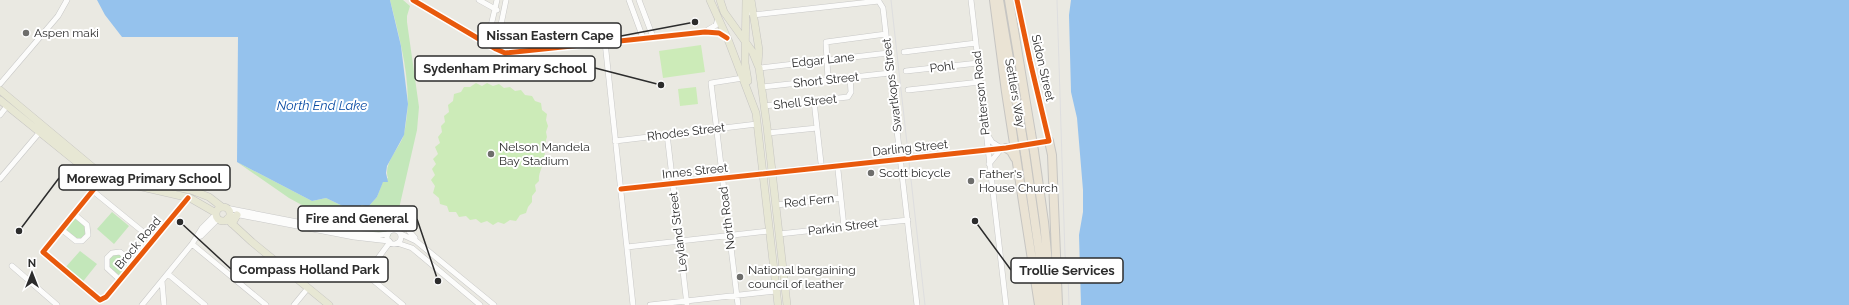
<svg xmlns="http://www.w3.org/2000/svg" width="1849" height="305" font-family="Raleway,sans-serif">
  <rect width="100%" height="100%" fill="#eae9e2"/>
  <path fill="#c3e7ba" d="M390,0H403L410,6L407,16V22L419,107L417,130L395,226L389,239L338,227L333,222L289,198L237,162L312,201L326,198L353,211L363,205L368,207L377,197L383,181L388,178C383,164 398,150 403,137C405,131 406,122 407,115C411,78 399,36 390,0Z
    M112,212L129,226L114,244L97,229Z
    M73,217L86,226L87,234L82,240H74L64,228Z
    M80,251L97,264L81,284L64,269Z
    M112,254H120L130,263L121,276L108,268L107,260Z"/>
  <path fill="#ccebb8" d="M701,45L705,72L663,78L659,51Z
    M476,83L482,86L487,83L493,86L499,84L504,88L510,87L515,91L521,90L525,95L532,96L535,101L541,103L542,110L547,114L546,120L548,126L546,132L547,137C544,144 546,152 544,159C543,167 538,173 539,181L535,185L536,191L532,196V202L528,207L526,213L520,215L516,221L510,220L504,224L498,222L493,225L487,221L481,223L476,219L470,220L466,216L459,217L456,212H449L447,206L440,204L439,198L433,193L435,186L431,180L435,175L432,169L436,164L433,159L438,154L435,147L440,143L438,137L442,132L441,126L445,122L444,116L449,112L448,105L453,101L454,94L461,92L464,87H470Z
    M696,87L698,104L680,106L678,89Z"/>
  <path fill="#95c2ed" d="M97,0H390L401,46L408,104L404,135L387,166L386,173L388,182H383L377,197L368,207L362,205L353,211L326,198L312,201L237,162L238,37H122L105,15Z
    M1071,0H1849V305H1081L1079,235L1083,212V190L1077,118L1071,92L1069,15Z"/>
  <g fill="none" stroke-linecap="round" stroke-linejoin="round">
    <defs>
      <path id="minor" d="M413,0L496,49L505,53L705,32L719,33L727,38
        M479,0L497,10
        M629,0L643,38
        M639,0L653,37
        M878,0L883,8L917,305
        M971,0L1006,305
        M751,13L753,15L879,1
        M706,31L716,25L718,19
        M605,42L633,305
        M487,43L497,0
        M496,49L506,0
        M904,52L976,43
        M759,68L888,53
        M906,71L978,63
        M828,79L826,42L886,34
        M0,84L58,16L67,0
        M762,87L890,73
        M908,90L980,82
        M814,101L821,163
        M764,106L848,97L851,92L850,77
        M0,115L7,106
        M768,133L817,128
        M667,134L687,305
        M987,134L992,142L1001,148
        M615,141L757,124
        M972,151L1049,141L1030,61L1017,0
        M989,164L1001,149
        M838,170L844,227
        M104,177L43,252L100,300L106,297L188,198
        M0,179L39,133
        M621,189L799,169
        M93,191L153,240
        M776,205L841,198
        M226,208L354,233L379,235L388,234
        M229,216L240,215L354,237L389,241
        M408,223L409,231L415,238
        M61,229L76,241H82L88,235L87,225L74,214
        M387 237a7 7 0 1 1 14 0a7 7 0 1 1-14 0Z
        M401,234L416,241L494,305
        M779,234L908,220
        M196,238L201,236L218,219
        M390,242L370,269L368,276L403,305
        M397,243L412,248L480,305
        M192,244L266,305
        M627,247L769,231
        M12,266L57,305
        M168,274L205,305
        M120,280L107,268V258L112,253L120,252L133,263
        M162,281L164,305
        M142,305L192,244L202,228L216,214
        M294,305L308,288
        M650,305L776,291
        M738,305L711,83L743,78"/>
      <path id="major" d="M710,0L729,42L756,113L778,305
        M720,0L724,12L752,51L759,68L767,127L787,305
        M746,0L745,63L748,81
        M751,0L759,50L758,63
        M0,90L96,170L120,176L191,190L209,197L222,207
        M0,100L94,176L190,198L216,213
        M93,191L95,184L94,176
        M216 214a7 7 0 1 1 14 0a7 7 0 1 1-14 0Z
        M227,219L252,242L329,305
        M232,224L237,215"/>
      <path id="highway" d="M994,0L1006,92L1039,305
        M999,0L1022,135
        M1009,0L1031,133
        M1049,141L1052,155L1058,305
        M1006,148L1011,151L1015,158
        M1034,151L1044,222L1052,305
        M1025,153L1039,251L1045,305"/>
    </defs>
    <use href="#minor" stroke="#c8c8c7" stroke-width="6"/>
    <use href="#major" stroke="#c6c5c2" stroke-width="8"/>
    <use href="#highway" stroke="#c6c5c2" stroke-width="10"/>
    <use href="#minor" stroke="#fcfcfb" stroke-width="5"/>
    <use href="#major" stroke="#e7e7d4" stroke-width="7"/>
    <use href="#highway" stroke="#eae3d4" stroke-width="8"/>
    <path stroke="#dededf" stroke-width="1" d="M891,0L925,305
      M1057,0L1065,255L1068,275L1069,305"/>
    <defs>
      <path id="minor-bridge" d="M799,169L972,151"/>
      <path id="highway-bridge" d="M1031,133L1034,151
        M1022,135L1025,153"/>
    </defs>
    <use href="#minor-bridge" stroke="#c8c8c7" stroke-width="6" stroke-linecap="butt"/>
    <use href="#highway-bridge" stroke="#c6c5c2" stroke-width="10" stroke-linecap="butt"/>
    <use href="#minor-bridge" stroke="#fcfcfb" stroke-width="5"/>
    <use href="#highway-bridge" stroke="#eae3d4" stroke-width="8"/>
    <defs>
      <path id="cycleway" d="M413,0L496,49L505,53L705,32L719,33L727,38
        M107,173L43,252L100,300L106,297L188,198
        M621,189L1006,148L1049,141L1030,61L1017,0"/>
    </defs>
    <use href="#cycleway" stroke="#fff" stroke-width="8"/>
    <use href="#cycleway" stroke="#e8590c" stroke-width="5"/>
  </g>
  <g fill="#6e6e6c" stroke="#fff" stroke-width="1.5">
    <circle cx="26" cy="33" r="4"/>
    <circle cx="491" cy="154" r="4"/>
    <circle cx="871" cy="173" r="4"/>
    <circle cx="971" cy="181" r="4"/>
    <circle cx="740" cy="277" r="4"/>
  </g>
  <g text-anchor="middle" stroke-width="4" stroke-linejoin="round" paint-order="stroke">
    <g font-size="12" fill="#2c2c2c" stroke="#fff" text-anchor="start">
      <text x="34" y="37">Aspen maki</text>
      <text x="499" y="151">Nelson Mandela<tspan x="499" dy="14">Bay Stadium</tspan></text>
      <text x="879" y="177">Scott bicycle</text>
      <text x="979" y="178">Father's<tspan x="979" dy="14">House Church</tspan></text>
      <text x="748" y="274">National bargaining<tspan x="748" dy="14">council of leather</tspan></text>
    </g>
    <g font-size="12" fill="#2c2c2c" stroke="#fff">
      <text transform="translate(823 60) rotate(-6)" y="4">Edgar Lane</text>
      <text transform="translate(942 67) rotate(-7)" y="4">Pohl</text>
      <text transform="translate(1043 68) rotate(77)" y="4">Sidon Street</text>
      <text transform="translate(826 80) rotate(-6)" y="4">Short Street</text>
      <text transform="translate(892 85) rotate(-97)" y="4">Swartkops Street</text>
      <text transform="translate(981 93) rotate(-96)" y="4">Patterson Road</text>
      <text transform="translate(1015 93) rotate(80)" y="4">Settlers Way</text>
      <text transform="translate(805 102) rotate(-6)" y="4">Shell Street</text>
      <text transform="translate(686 132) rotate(-7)" y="4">Rhodes Street</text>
      <text transform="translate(910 148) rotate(-6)" y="4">Darling Street</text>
      <text transform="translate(695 171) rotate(-6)" y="4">Innes Street</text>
      <text transform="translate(809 201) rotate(-6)" y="4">Red Fern</text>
      <text transform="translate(727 218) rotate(-97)" y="4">North Road</text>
      <text transform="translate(843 227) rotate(-7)" y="4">Parkin Street</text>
      <text transform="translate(678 232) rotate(-97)" y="4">Leyland Street</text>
      <text transform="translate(138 243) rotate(-50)" y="4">Brock Road</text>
    </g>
    <g font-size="13" font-style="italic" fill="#0a4ba3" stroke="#fff">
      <text x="322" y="110">North End Lake</text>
    </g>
  </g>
  <path fill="none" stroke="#2c2c2c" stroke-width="1.5" d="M695 22L621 36M661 85L595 68M19 231L59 178M438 281L417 219M180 222L231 269M975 221L1011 270"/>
  <g fill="#2c2c2c" stroke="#fff" stroke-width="1.5">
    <circle cx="695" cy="22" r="4"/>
    <circle cx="661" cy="85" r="4"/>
    <circle cx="19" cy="231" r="4"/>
    <circle cx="438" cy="281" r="4"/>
    <circle cx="180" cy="222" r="4"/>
    <circle cx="975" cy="221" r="4"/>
  </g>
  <g fill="#fff" stroke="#2c2c2c" stroke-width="1.5">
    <rect x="478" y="23" width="143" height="25" rx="4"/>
    <rect x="415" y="56" width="180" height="25" rx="4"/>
    <rect x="59" y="165" width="171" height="25" rx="4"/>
    <rect x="298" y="206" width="119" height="25" rx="4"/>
    <rect x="231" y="257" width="157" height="25" rx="4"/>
    <rect x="1011" y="258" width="112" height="25" rx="4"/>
  </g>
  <g font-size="13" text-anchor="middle" font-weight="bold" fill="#2c2c2c">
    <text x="550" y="40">Nissan Eastern Cape</text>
    <text x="505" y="73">Sydenham Primary School</text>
    <text x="144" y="183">Morewag Primary School</text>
    <text x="357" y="223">Fire and General</text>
    <text x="309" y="274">Compass Holland Park</text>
    <text x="1067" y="275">Trollie Services</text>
  </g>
  <g transform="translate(32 273)" stroke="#ffffff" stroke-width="3" paint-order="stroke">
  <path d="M0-3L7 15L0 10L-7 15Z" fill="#2c2c2c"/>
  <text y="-6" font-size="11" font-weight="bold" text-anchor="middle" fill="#2c2c2c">N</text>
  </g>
</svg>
